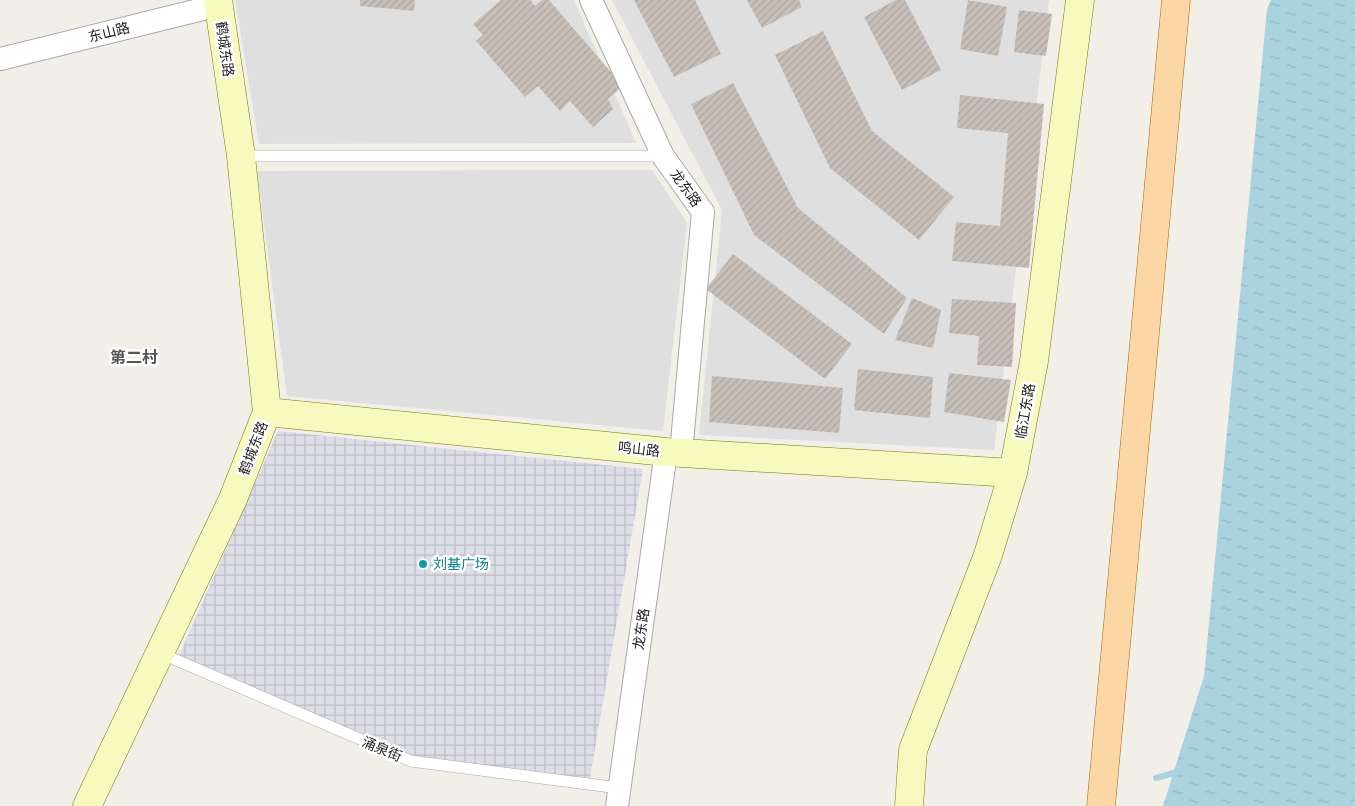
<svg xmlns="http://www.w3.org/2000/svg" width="1355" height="806" font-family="'Work Sans','Noto Sans SC',sans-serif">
  <defs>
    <pattern id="plaza-grid" width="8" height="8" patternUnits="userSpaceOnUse" patternTransform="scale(1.25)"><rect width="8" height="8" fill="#dddde8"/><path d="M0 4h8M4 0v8" fill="none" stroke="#bdbdc7"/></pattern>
    <pattern id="water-ripples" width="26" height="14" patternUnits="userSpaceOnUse" patternTransform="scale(1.25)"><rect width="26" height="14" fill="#aad3df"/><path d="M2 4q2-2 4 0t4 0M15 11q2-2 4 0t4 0" fill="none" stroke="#92b5bf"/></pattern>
    <pattern id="building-hatch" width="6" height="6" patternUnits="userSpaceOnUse" patternTransform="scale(1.25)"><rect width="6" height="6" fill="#c7bfb8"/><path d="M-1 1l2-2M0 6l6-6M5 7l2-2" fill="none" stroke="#aba49e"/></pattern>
  </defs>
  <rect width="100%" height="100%" fill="#f2efe9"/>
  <path fill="#e0dfdf" d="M235,0H574L636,143L259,144Z
    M612,0H1049L994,450L699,435L722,210Z
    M652,170L687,223L663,431L287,396L257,171Z"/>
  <path fill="url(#plaza-grid)" d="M278,431L643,469L589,784L411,761L177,660Z"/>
  <path fill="url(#water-ripples)" d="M1271,0H1355V806H1163L1204,676L1267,9Z"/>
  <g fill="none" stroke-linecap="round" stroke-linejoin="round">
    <path stroke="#aad3df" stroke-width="6" d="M1156,778L1181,771"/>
  </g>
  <path fill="url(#building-hatch)" d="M360,0H415L414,11L360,6Z
    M501,0H530L535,6L542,0H549L623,86L608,99L613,109L593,127L570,101L560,111L538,86L525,97L476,41L483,35L473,24Z
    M634,0H695L721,54L674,77Z
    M747,0H799L802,7L762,28Z
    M896,0H905L941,70L902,90L864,17Z
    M968,0L1007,7L998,56L960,49Z
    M1019,10L1052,14L1046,56L1014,52Z
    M823,31L872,131L954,197L919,240L830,168L775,55Z
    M733,83L798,208L907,298L884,334L754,235L691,104Z
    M960,95L1044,104L1029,268L952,261L956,222L1000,226L1008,133L957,128Z
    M733,254L852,344L825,379L706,289Z
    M912,298L941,310L933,348L895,340Z
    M952,299L1016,303L1012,367L977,365L979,336L949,333Z
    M858,369L933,377L930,418L854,410Z
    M949,373L1011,380L1004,422L944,412Z
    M712,376L843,388L839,433L709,422Z"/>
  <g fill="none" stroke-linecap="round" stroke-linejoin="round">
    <defs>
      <path id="lane" d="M241,156H663
        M160,653L411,761L619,788"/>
      <path id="street" d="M591,0L663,156L703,212L681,453
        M0,59L219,5
        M617,806L666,452"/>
      <path id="secondary" d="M267,412L666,452L1013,473
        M87,806L233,499L267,412L241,156L218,0
        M909,806L913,750L988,555L1013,473L1034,361L1080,0"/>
      <path id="primary" d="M1101,806L1176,0"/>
    </defs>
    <use href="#lane" stroke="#a9a9a9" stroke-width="12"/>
    <use href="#street" stroke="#a9a9a9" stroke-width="24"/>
    <use href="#secondary" stroke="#707d05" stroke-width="29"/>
    <use href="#primary" stroke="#a06b00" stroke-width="29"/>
    <use href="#lane" stroke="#fff" stroke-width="11"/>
    <use href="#street" stroke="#fff" stroke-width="22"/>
    <use href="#secondary" stroke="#f7fabf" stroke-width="28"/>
    <use href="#primary" stroke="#fcd6a4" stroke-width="28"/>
  </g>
  <circle fill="#0f9aa8" stroke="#fff" stroke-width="2" cx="423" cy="564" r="5"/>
  <g text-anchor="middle" stroke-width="5" stroke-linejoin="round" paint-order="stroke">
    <g font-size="14" fill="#222" stroke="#fff">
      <text transform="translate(109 32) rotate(-14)" y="5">东山路</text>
      <text transform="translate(225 49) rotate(82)" y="5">鹤城东路</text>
      <text transform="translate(686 188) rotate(55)" y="5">龙东路</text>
      <text transform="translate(1025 411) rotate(-80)" y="5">临江东路</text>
      <text transform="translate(253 448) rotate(-69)" y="5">鹤城东路</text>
      <text transform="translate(639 449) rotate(6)" y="5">鸣山路</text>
      <text transform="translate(641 629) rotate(-82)" y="5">龙东路</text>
      <text transform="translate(382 749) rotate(23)" y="5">涌泉街</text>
    </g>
    <g font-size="14" fill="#0d838f" stroke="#fff" text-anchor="start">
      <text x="433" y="569">刘基广场</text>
    </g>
    <g font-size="16" font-weight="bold" fill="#555" stroke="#fff">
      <text x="134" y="363">第二村</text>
    </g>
  </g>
</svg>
